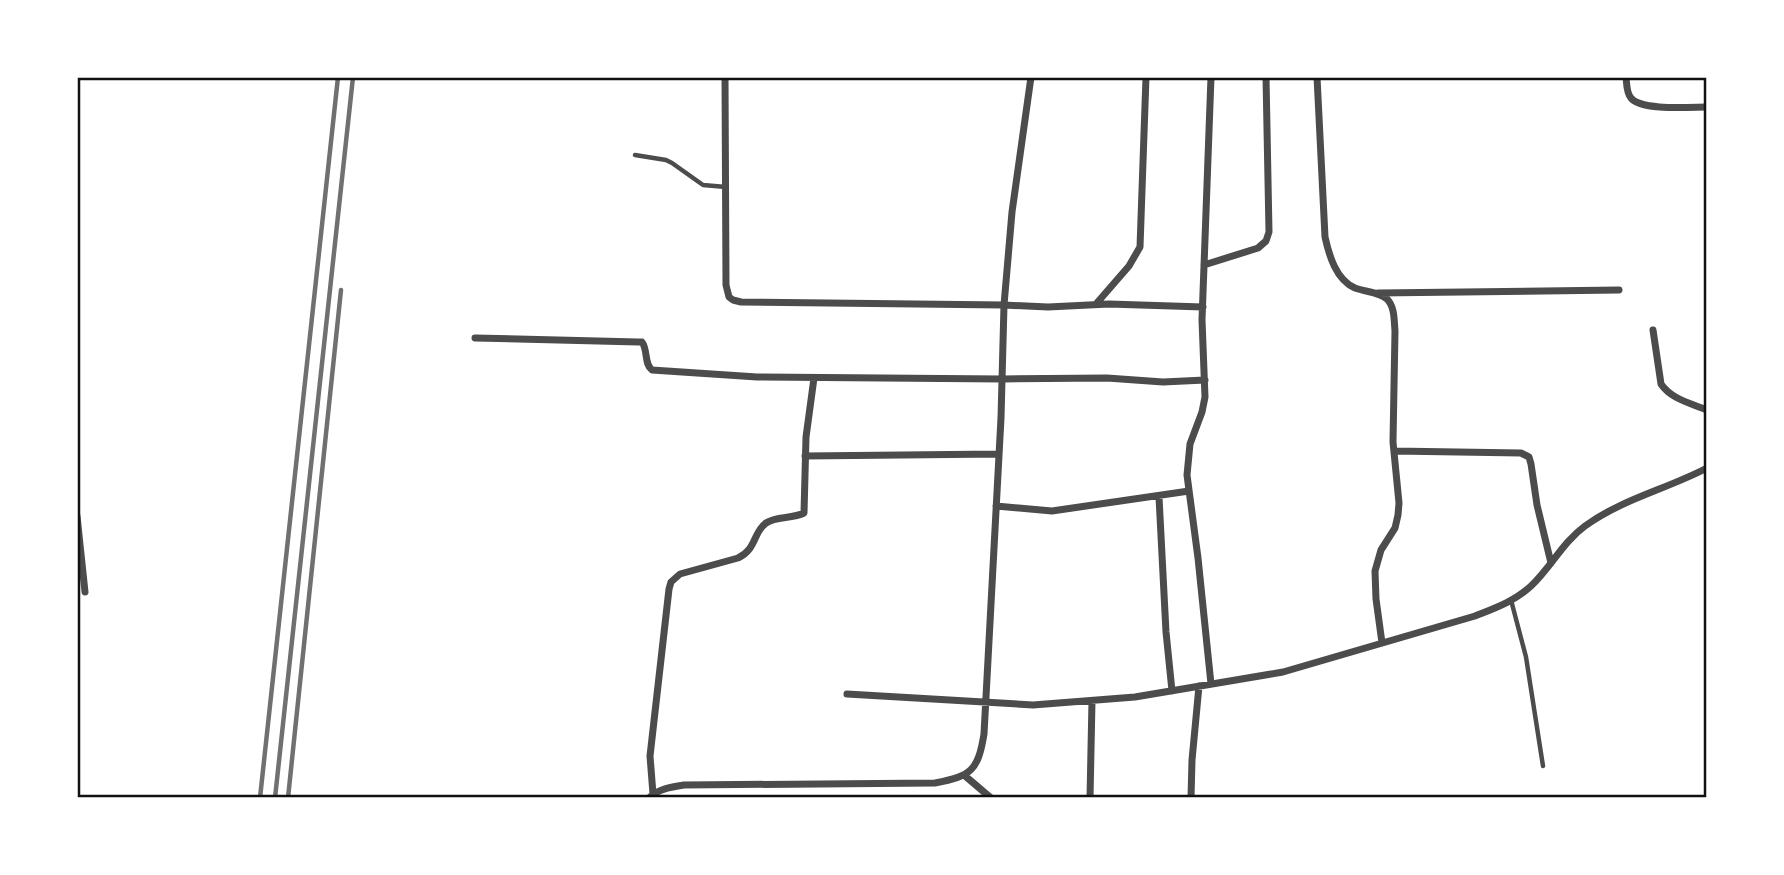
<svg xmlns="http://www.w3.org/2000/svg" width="1784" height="875" font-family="'Roboto Condensed',sans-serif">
  <rect width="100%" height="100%" fill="#fff"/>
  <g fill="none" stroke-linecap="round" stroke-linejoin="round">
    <path stroke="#4c4c4c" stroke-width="4.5" d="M635,155L666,160L672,163L703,185L726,187
      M1511,600L1526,657L1543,766"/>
    <path stroke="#4c4c4c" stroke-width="7" d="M725,77L726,285L729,297L733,300L741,302L1004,305L1048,307L1109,304L1203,307
      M1317,77L1325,237C1329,255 1336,280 1355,288C1366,292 1379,292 1387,299C1395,307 1394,321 1395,331L1393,442L1399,503L1398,515L1395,528L1381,550L1375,571L1376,599L1382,643
      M1626,77C1627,84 1626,92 1631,98C1641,111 1691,107 1707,107
      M1204,265L1258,248L1266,241L1269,232L1266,77
      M1378,293L1619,290
      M1096,304L1129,266L1140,247L1146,77
      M1653,330L1661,384C1671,399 1690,403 1707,410
      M475,338L638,342H642C648,350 644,364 652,370L757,377L1002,379L1107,378L1163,382L1205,380
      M1394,451L1521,453L1529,457L1531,464L1537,505L1551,563
      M805,456L999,454
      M1159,497L1166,632L1172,691
      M996,506L1052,511L1189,491
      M77,516L85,592
      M1211,684L1198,558L1187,475L1190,444L1202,412L1205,397L1202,320L1211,77
      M847,694L1033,705L1135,697L1283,672L1475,616C1495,608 1515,601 1531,586C1551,567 1563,542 1585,526C1622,499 1667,489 1707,468
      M964,775L991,798
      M653,794L650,756L669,589L671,582L680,574L738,558C757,549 753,532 766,523C776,516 792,519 804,513L806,437L814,378
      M649,798C658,789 671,787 684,785L935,783C971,776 978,771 984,734L1001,418L1004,305L1012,212L1031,77
      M1090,798L1092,701
      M1191,798L1192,760L1199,686"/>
    <path stroke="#707070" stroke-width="4.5" d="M260,798L338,77
      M275,798L353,77
      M288,798L341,290"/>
  </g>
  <rect width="1784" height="875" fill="none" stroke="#ffffff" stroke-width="158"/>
  <rect x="79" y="79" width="1626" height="717" fill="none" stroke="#111" stroke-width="2.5"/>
</svg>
